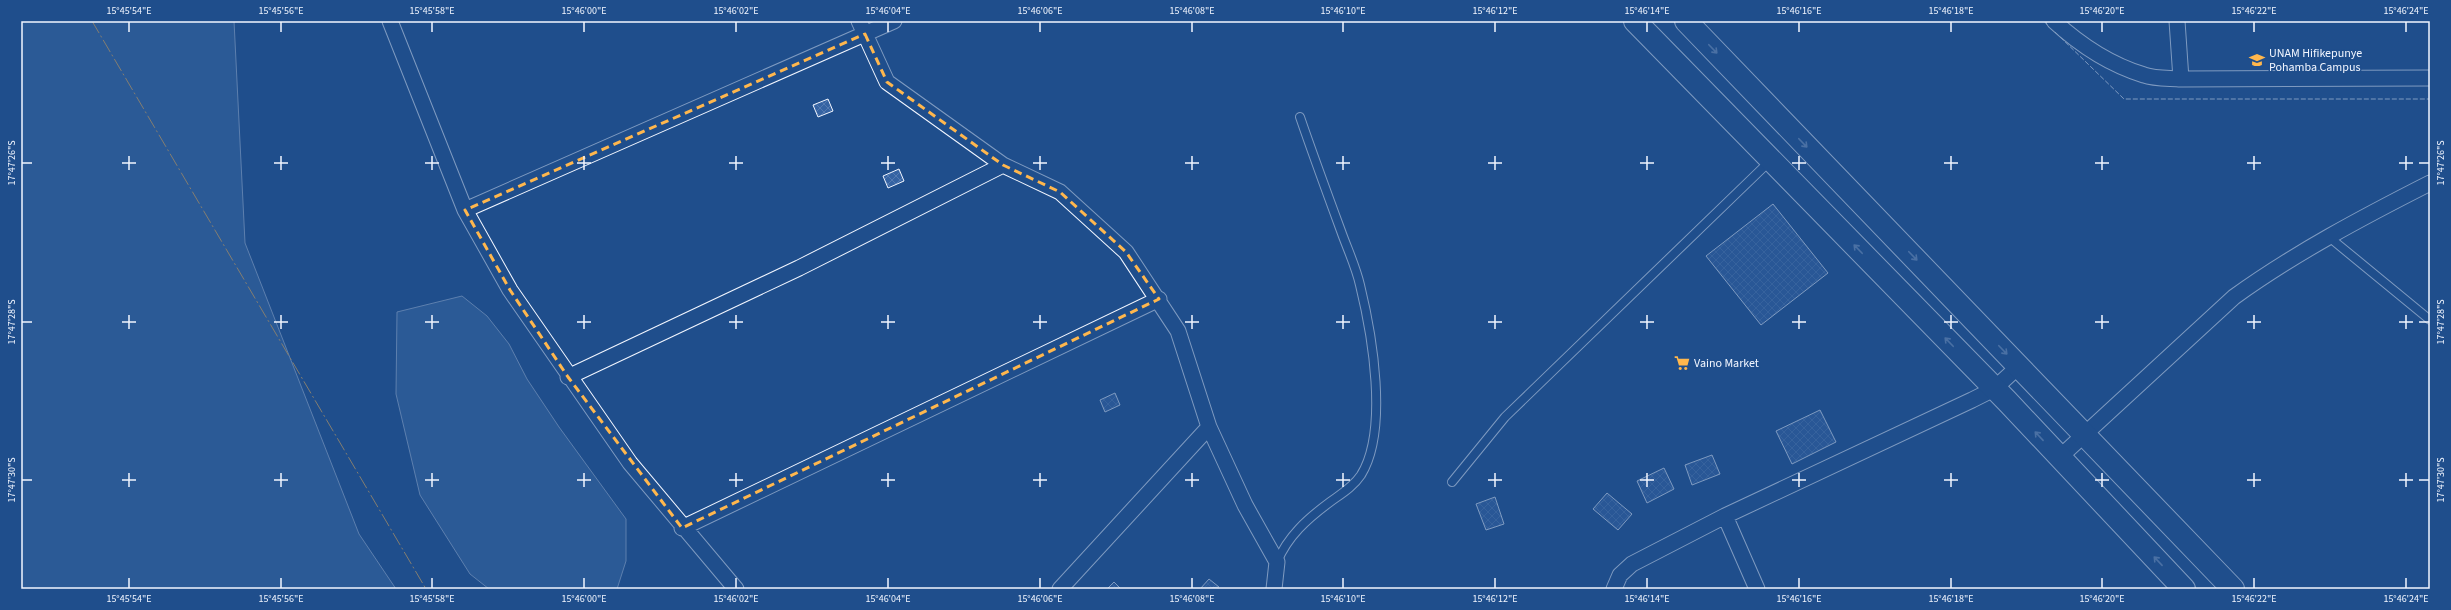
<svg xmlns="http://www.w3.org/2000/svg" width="2451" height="610" font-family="'Source Sans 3',sans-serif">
  <defs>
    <pattern id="building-cross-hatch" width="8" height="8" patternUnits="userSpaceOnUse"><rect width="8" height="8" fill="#3563a3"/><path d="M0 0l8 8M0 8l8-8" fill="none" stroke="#537ab1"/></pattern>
  </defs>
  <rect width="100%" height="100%" fill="#1f4e8c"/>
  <path fill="#3b69a3" stroke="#a8bbd7" d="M21,21H234L245,243L359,534L396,589H21Z
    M462,296L487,316L509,344L527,379L559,427L626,519V561L617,589H489L470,574L420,495L396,394L397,312Z"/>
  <path fill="url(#building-cross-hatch)" stroke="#f2f6ff" d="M828,99L833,111L818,117L813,105Z
    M899,169L904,181L888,188L883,176Z
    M1773,204L1828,273L1761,325L1706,256Z
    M1115,393L1120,405L1105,412L1100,400Z
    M1820,410L1836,442L1792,464L1776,431Z
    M1712,455L1720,474L1692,485L1685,465Z
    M1664,468L1674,489L1647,503L1637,481Z
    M1607,493L1632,514L1618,530L1593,509Z
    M1495,497L1504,524L1486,530L1476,504Z
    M1209,579L1219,587L1200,589Z
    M1114,582L1121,589H1107Z"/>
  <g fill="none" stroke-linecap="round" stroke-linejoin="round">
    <defs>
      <path id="service" d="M2329,237L2430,320
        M1452,482L1505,417L1771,160
        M1277,562C1288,536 1307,519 1330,502C1341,494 1353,487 1361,475C1389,430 1372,334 1360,285C1356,267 1347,248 1341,231C1327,193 1313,155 1300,117"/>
      <path id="minor" d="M390,21L465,210L510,290L630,463L736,589
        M859,21L887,82L1003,165L1060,192L1126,252L1178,331L1209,427L1245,505L1277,562L1274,589
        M2054,21C2079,44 2111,65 2144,75C2155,79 2169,78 2181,79L2430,78
        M2177,21L2181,79
        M465,210L894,21
        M568,377L799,268L1003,165
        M2060,457L2234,297C2295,253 2363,217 2430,183
        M1725,516L1757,589
        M682,528L1159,299
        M1060,589L1209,427
        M1614,589L1620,575L1632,564L1725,516L1972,400L1994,389L2019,366"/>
      <path id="primary" d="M1635,21L2007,401L2184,589
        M1686,21L2233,589"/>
    </defs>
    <use href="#service" stroke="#f2f6ff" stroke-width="10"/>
    <use href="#minor" stroke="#f2f6ff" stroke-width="17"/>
    <use href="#primary" stroke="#f2f6ff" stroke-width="24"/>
    <use href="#service" stroke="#1f4e8c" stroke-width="8"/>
    <use href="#minor" stroke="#1f4e8c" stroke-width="15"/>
    <use href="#primary" stroke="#1f4e8c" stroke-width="22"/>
    <path stroke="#f2f6ff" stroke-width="1" stroke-dasharray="5 2" stroke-linecap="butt" d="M2044,21L2049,27
      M2055,32L2124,99H2430"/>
    <path stroke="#ffb74d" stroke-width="1" stroke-dasharray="14 3 2 3" stroke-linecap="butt" d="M92,21L426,589"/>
  </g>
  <defs><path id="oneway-shaft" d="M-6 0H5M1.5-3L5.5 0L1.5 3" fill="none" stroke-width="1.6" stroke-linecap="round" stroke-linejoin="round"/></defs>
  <g stroke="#7e9ac0">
    <use href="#oneway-shaft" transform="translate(1713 49) rotate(46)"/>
    <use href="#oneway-shaft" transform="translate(1803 143) rotate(46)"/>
    <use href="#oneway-shaft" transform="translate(1858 249) rotate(-134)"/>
    <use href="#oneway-shaft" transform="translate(1913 256) rotate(46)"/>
    <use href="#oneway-shaft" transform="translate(1949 342) rotate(-134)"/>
    <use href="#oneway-shaft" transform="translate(2003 350) rotate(46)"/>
    <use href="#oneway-shaft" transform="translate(2039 436) rotate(-133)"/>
    <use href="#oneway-shaft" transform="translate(2158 561) rotate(-133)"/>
  </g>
  <path d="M0 0H2451V610H0ZM865,34L887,82L1003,165L1060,192L1126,252L1159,299L682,528L568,377L510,290L465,210Z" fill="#1f4e8c" fill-opacity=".55" fill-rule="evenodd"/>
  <path fill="none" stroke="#ffb74d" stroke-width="3" stroke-dasharray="8 5" stroke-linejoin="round" d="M865,34L887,82L1003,165L1060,192L1126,252L1159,299L682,528L568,377L510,290L465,210Z"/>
  <path fill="none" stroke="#f2f6ff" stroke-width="1.5" d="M129,22V32M281,22V32M432,22V32M584,22V32M736,22V32M888,22V32M1040,22V32M1192,22V32M1343,22V32M1495,22V32M1647,22V32M1799,22V32M1951,22V32M2102,22V32M2254,22V32M2406,22V32M129,156V170M281,156V170M432,156V170M584,156V170M736,156V170M888,156V170M1040,156V170M1192,156V170M1343,156V170M1495,156V170M1647,156V170M1799,156V170M1951,156V170M2102,156V170M2254,156V170M2406,156V170M22,163H32M122,163H136M274,163H288M425,163H439M577,163H591M729,163H743M881,163H895M1033,163H1047M1185,163H1199M1336,163H1350M1488,163H1502M1640,163H1654M1792,163H1806M1944,163H1958M2095,163H2109M2247,163H2261M2399,163H2413M2419,163H2429M129,315V329M281,315V329M432,315V329M584,315V329M736,315V329M888,315V329M1040,315V329M1192,315V329M1343,315V329M1495,315V329M1647,315V329M1799,315V329M1951,315V329M2102,315V329M2254,315V329M2406,315V329M22,322H32M122,322H136M274,322H288M425,322H439M577,322H591M729,322H743M881,322H895M1033,322H1047M1185,322H1199M1336,322H1350M1488,322H1502M1640,322H1654M1792,322H1806M1944,322H1958M2095,322H2109M2247,322H2261M2399,322H2413M2419,322H2429M129,473V487M281,473V487M432,473V487M584,473V487M736,473V487M888,473V487M1040,473V487M1192,473V487M1343,473V487M1495,473V487M1647,473V487M1799,473V487M1951,473V487M2102,473V487M2254,473V487M2406,473V487M22,480H32M122,480H136M274,480H288M425,480H439M577,480H591M729,480H743M881,480H895M1033,480H1047M1185,480H1199M1336,480H1350M1488,480H1502M1640,480H1654M1792,480H1806M1944,480H1958M2095,480H2109M2247,480H2261M2399,480H2413M2419,480H2429M129,578V588M281,578V588M432,578V588M584,578V588M736,578V588M888,578V588M1040,578V588M1192,578V588M1343,578V588M1495,578V588M1647,578V588M1799,578V588M1951,578V588M2102,578V588M2254,578V588M2406,578V588"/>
  <defs>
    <symbol id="university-bare" viewBox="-9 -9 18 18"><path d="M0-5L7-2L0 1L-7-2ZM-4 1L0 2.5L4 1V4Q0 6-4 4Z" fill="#ffb74d" stroke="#1f4e8c" stroke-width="2.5" paint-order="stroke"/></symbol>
    <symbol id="supermarket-bare" viewBox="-9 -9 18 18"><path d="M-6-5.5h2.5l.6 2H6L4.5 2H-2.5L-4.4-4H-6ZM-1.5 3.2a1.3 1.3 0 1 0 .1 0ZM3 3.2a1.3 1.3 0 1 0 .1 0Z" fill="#ffb74d" stroke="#1f4e8c" stroke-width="2.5" paint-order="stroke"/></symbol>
  </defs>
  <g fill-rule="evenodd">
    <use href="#university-bare" x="2246" y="49" width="22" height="22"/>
    <use href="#supermarket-bare" x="1671" y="352" width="22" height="22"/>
  </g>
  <g text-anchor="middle" stroke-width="3" stroke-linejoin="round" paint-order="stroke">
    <g font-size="12" fill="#f2f6ff" stroke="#1f4e8c" text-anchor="start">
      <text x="2269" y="57">UNAM Hifikepunye<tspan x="2269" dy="14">Pohamba Campus</tspan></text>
      <text x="1694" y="367">Vaino Market</text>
    </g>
  </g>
  <rect width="2451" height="610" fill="none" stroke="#1f4e8c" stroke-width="44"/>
  <rect x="22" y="22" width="2407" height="566" fill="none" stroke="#f2f6ff" stroke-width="1.5"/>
  <g font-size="10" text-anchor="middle" fill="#f2f6ff">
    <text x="129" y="14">15°45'54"E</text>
    <text x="281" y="14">15°45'56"E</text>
    <text x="432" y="14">15°45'58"E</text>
    <text x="584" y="14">15°46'00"E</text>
    <text x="736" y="14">15°46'02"E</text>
    <text x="888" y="14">15°46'04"E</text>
    <text x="1040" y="14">15°46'06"E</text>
    <text x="1192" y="14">15°46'08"E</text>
    <text x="1343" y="14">15°46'10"E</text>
    <text x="1495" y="14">15°46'12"E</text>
    <text x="1647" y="14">15°46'14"E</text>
    <text x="1799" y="14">15°46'16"E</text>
    <text x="1951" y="14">15°46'18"E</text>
    <text x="2102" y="14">15°46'20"E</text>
    <text x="2254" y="14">15°46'22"E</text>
    <text x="2406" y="14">15°46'24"E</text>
    <text transform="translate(11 163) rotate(-90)" y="4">17°47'26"S</text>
    <text transform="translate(2440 163) rotate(-90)" y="4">17°47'26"S</text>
    <text transform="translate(11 322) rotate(-90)" y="4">17°47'28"S</text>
    <text transform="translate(2440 322) rotate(-90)" y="4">17°47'28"S</text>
    <text transform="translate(11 480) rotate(-90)" y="4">17°47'30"S</text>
    <text transform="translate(2440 480) rotate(-90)" y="4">17°47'30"S</text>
    <text x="129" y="602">15°45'54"E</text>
    <text x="281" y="602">15°45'56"E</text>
    <text x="432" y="602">15°45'58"E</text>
    <text x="584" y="602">15°46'00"E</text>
    <text x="736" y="602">15°46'02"E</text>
    <text x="888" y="602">15°46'04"E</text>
    <text x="1040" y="602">15°46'06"E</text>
    <text x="1192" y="602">15°46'08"E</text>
    <text x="1343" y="602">15°46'10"E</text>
    <text x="1495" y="602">15°46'12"E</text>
    <text x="1647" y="602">15°46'14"E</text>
    <text x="1799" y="602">15°46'16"E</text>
    <text x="1951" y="602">15°46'18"E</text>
    <text x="2102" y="602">15°46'20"E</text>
    <text x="2254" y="602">15°46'22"E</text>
    <text x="2406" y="602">15°46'24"E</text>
  </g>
</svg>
